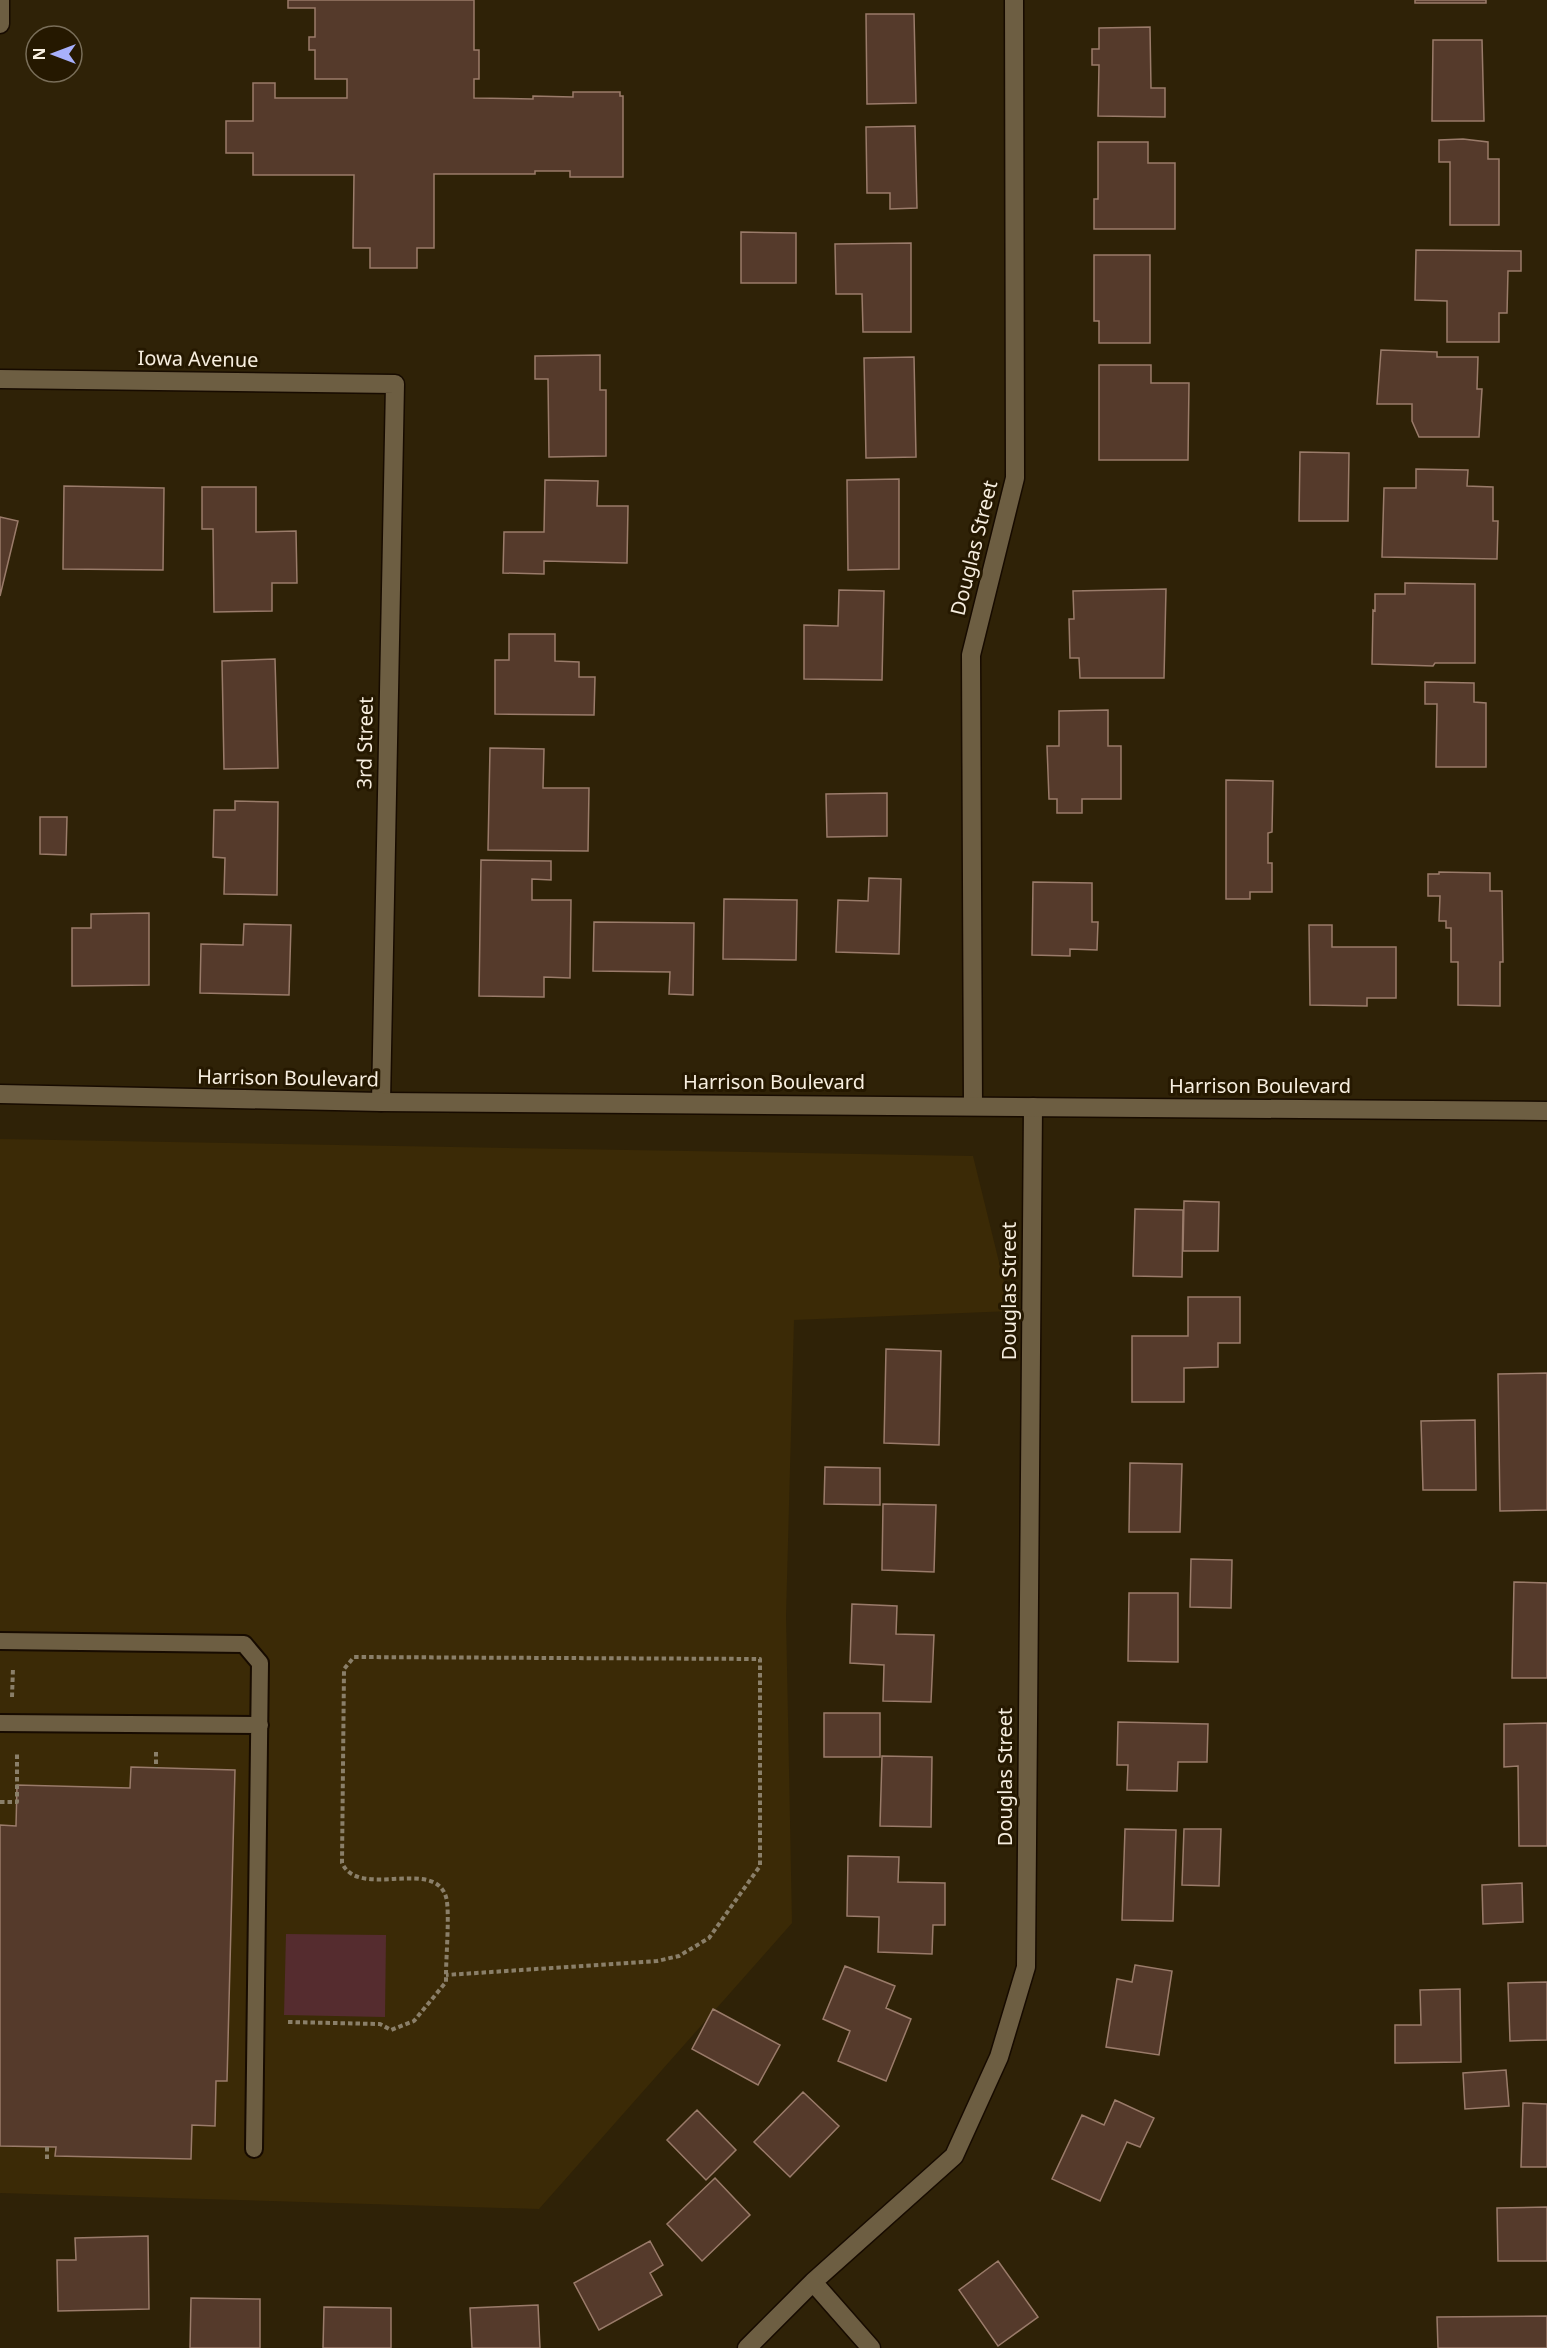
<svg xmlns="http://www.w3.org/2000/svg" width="1547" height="2348" font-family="'Noto Sans',sans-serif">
  <rect width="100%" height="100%" fill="#2f2207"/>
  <path fill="#3b2a06" d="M0,1139L973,1156L1011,1311L794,1320L786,1616L792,1923L539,2209L0,2193Z"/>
  <path fill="#552c2f" d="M286,1934L386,1935L385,2017L284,2015Z"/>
  <path fill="#553a2b" stroke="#9a7b6a" stroke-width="1.5" d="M288,0H474V50H479V79H474V98L533,99V96L573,97V92H620V96H623V177H570V171H535V174H434V248H417V268H370V248H353L354,175H253V153H226V121H253V83H275V98H347V79H315V50H309V37H315V8H288Z
    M1415,0H1486V3H1415Z
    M866,14H914L916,103L867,104Z
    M1150,27L1151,88H1165V117L1098,116L1099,65H1092V49H1099V28Z
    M1433,40H1482L1484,121H1432Z
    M915,126L917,208L890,209V193H867L866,127Z
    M1463,139L1488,142V159H1499V225H1450V162H1439V140Z
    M1098,142H1148V163H1175V229H1094V199H1098Z
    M741,232L796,233V283H741Z
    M911,243V332H863L862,294H836L835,244Z
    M1416,250L1521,251V271H1508L1507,313H1499V342H1447V301L1415,300Z
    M1094,255H1150V343H1099V321H1094Z
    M1381,350L1437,352V357H1478L1477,389H1482L1479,437H1419L1412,421V404H1377Z
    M600,355V390H606V456L549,457L548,379H535V356Z
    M914,357L916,457L866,458L864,358Z
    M1099,365H1151V383H1189L1188,460H1099Z
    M1300,452L1349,453L1348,521H1299Z
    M1416,469L1468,470L1467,486L1493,487V521H1498L1497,559L1382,557L1384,488H1416Z
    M899,479V569L848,570L847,480Z
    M545,480L598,481L597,506H628L627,563L544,561V574L503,573L504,532H544Z
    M64,486L164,488L163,570L63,569Z
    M202,487H256V532L296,531L297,583H272V611L214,612L213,529H202Z
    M0,517L18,521L0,596Z
    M1405,583L1475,584V663H1435L1433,666L1372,664L1373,610L1375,611V594H1405Z
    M1166,589L1164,678H1080L1079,658H1070L1069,619H1074L1073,591Z
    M839,590L884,591L882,680L804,679V625L838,626Z
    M509,634H555V661L579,662V677H595L594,715L495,714V660H509Z
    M275,659L278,768L224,769L222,661Z
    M1425,682L1474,683V702L1486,703V767H1436L1437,704H1425Z
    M1108,710V746H1121V799H1082V813H1057V799H1049L1047,746H1059V711Z
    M490,748L544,749L543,788H589L588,851L488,850Z
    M1226,780L1273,781L1272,832L1268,833V863H1272V892H1250V899H1226Z
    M887,793V836L827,837L826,794Z
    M235,801L278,802L277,895L224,894L225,858L213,857L214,810H235Z
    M40,817H67L66,855L40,854Z
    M481,860L551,861V880L532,879V900H571L570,978L544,977V997L479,996Z
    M1439,872L1490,873V891H1502L1503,962H1500V1006L1458,1005V962H1451V928H1446V921H1439L1440,896H1428V874H1439Z
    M869,878L901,879L899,954L836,952L838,900L868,901Z
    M1033,882L1092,883V922H1098L1097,950L1070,949V956L1032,955Z
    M724,899L797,900L796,960L723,959Z
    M149,913V985L72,986V928H91V914Z
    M594,922L694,923L693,995L669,994L670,972L593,971Z
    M244,924L291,925L289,995L200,993L201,944L243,945Z
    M1309,925H1332V947H1396V998H1367V1006L1310,1005Z
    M1184,1201L1219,1202L1218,1251H1183Z
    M1135,1209L1183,1210L1182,1277L1133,1276Z
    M1188,1297H1240V1343H1218V1367L1184,1368V1402H1132V1336H1188Z
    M886,1349L941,1351L939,1445L884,1443Z
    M1547,1373V1510L1500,1511L1498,1374Z
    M1475,1420L1476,1490H1423L1421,1421Z
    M1130,1463L1182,1464L1180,1532H1129Z
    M825,1467L880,1468V1505L824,1504Z
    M883,1504L936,1505L934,1572L882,1570Z
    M1191,1559L1232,1560L1231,1608L1190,1607Z
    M1514,1582L1547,1583V1678H1512Z
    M1129,1593H1178V1662L1128,1661Z
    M852,1604L897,1606L896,1634L934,1635L931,1702L883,1701L884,1665L850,1663Z
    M824,1713H880V1757H824Z
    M1118,1722L1208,1724L1207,1762H1178L1177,1791L1127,1790L1128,1765H1117Z
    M1547,1723V1846H1519L1518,1766L1504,1767V1724Z
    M882,1756L932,1757L931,1827L880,1826Z
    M131,1767L235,1770L227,2081H216L215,2126L192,2125L191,2159L55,2156L56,2147L0,2146V1825L16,1826L17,1785L130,1788Z
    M1125,1829L1176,1830L1173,1921L1122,1920Z
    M1184,1829H1221L1219,1886L1182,1885Z
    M848,1856L899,1857L898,1882L945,1883V1925H933L932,1954L878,1952L879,1917L847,1916Z
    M1522,1883L1523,1922L1483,1924L1482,1885Z
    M1135,1965L1172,1971L1159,2055L1106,2047L1117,1979L1132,1982Z
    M845,1966L895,1986L886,2008L911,2019L886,2081L838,2061L850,2031L823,2019Z
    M1547,1982V2040L1510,2041L1508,1983Z
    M1460,1989L1461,2062L1395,2063V2025H1421L1420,1990Z
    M713,2009L780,2045L758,2085L692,2049Z
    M1506,2070L1509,2106L1465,2109L1463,2073Z
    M803,2092L839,2126L790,2177L754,2142Z
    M1115,2100L1154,2118L1140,2147L1127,2142L1100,2201L1052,2179L1082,2115L1104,2125Z
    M1523,2103L1547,2104V2167H1521Z
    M697,2110L736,2150L706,2180L667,2140Z
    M715,2178L750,2215L702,2261L667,2224Z
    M1547,2207V2261H1498L1497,2208Z
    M148,2236L149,2309L58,2311L57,2260H76L75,2238Z
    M650,2241L663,2265L650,2273L662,2295L599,2330L574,2283Z
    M998,2261L1038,2317L998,2346L959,2290Z
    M191,2298L260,2299V2348H190Z
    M538,2305L540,2348H472L470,2308Z
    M324,2307L391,2308V2348H323Z
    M1547,2316V2348H1438L1437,2317Z"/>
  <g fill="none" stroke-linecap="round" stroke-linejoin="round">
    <defs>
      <path id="lane" d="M0,1641L244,1644L260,1663L254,2149
        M0,1723L260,1725"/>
      <path id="street" d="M0,24V0
        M0,379L395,384L381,1102
        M973,1106L971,655L1015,478L1014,0
        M813,2282L871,2348
        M747,2348L813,2282L954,2156L999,2057L1026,1967L1033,1107"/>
      <path id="secondary" d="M0,1094L381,1102L1547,1111"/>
    </defs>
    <use href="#lane" stroke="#170b00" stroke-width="20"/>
    <use href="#street" stroke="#170b00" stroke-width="21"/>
    <use href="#secondary" stroke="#170b00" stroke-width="21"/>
    <path stroke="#8a7f69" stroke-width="4" stroke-dasharray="4.5 3" stroke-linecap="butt" d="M12,1697L13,1668
      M156,1752V1768
      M0,1802H17V1754
      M288,2022L380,2024L391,2030L414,2021L446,1982V1975C446,1957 450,1910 446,1897C434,1857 359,1900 342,1863L344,1669L354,1657L760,1659V1866L709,1938L679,1956L657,1961L446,1975
      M47,2147V2162"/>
    <use href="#lane" stroke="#6d5e42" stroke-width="16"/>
    <use href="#street" stroke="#6d5e42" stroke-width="18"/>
    <use href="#secondary" stroke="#6d5e42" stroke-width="18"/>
  </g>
  <g text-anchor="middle" stroke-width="6" stroke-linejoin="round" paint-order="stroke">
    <g font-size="20" fill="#f7eedf" stroke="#251800">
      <text transform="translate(198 359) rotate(1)" y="7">Iowa Avenue</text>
      <text transform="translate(974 548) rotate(-76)" y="7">Douglas Street</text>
      <text transform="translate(365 743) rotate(-89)" y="7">3rd Street</text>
      <text transform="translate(288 1078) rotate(1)" y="7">Harrison Boulevard</text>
      <text x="774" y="1089">Harrison Boulevard</text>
      <text x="1260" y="1093">Harrison Boulevard</text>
      <text transform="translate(1009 1291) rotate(-90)" y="7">Douglas Street</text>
      <text transform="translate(1005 1777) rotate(-90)" y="7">Douglas Street</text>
    </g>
  </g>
  <g transform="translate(54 54) rotate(270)"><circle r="28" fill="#251800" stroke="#796e59" stroke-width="1.5"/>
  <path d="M0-4.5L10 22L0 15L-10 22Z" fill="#a8b0fc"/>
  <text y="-9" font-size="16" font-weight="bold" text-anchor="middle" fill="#f7eedf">N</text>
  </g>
</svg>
